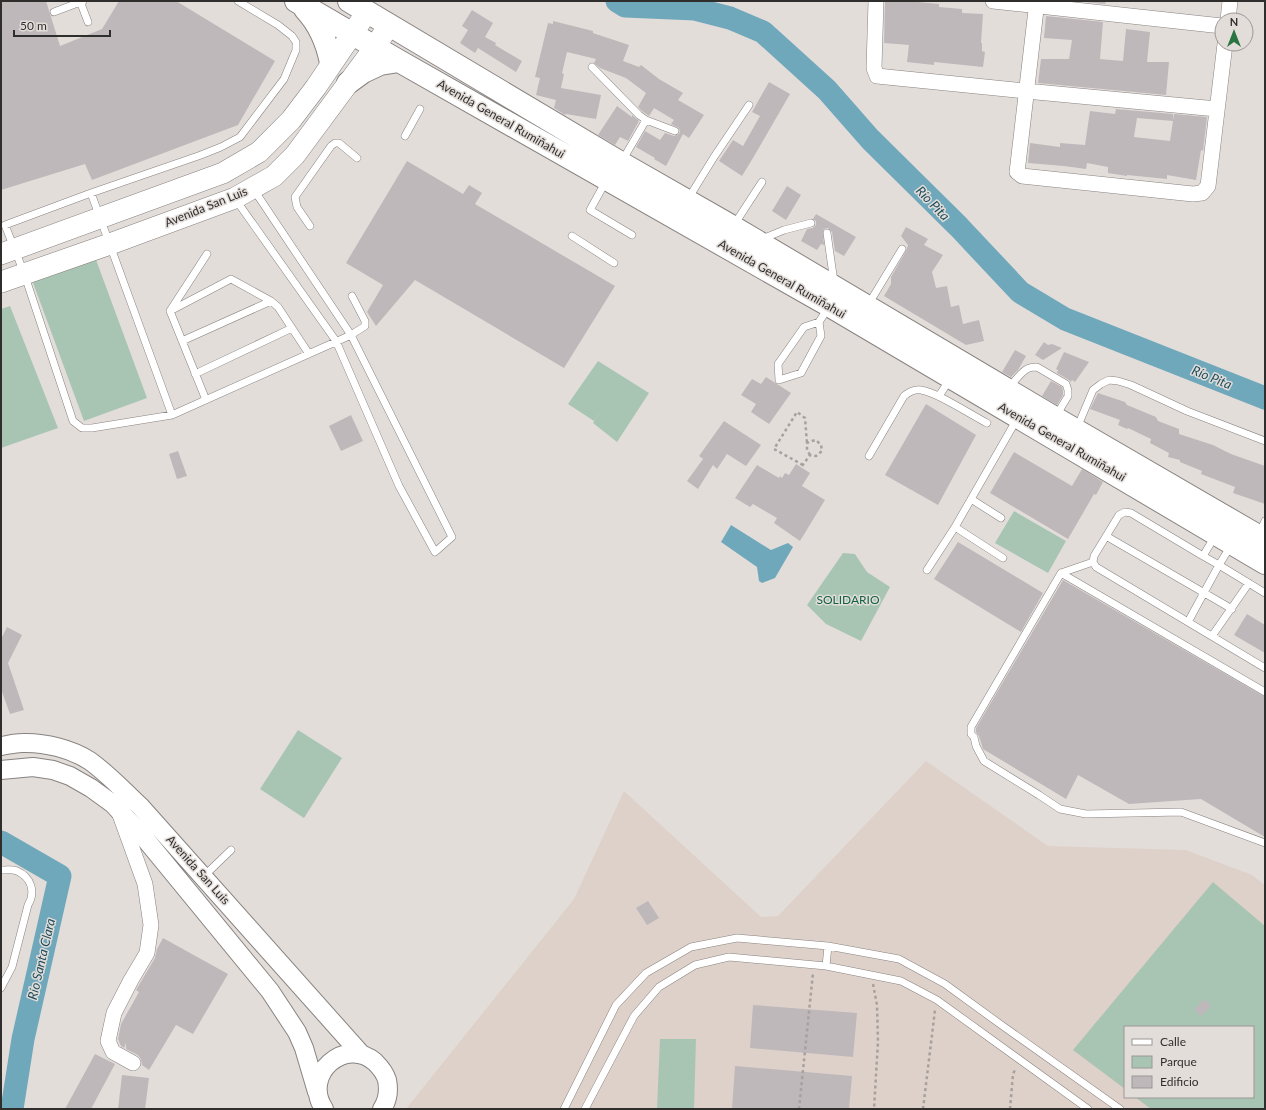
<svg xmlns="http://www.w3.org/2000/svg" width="1266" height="1110" font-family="Lato,sans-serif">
  <rect width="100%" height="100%" fill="#e3ddda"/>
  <path fill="#ded1c9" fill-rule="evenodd" d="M926,761L1048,846L1186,850L1252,875L1265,885V1109H406L574,899L624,791L761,917L778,916ZM1125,1027H1253V1097H1125Z"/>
  <path fill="#a8c5b4" d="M95,257L147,398L84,421L32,280Z
    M10,306L58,428L1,448V309Z
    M598,361L649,393L617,442L593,423L603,407L594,421L568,404Z
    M1014,511L1066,541L1048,573L995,543Z
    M843,553L855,554L867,572L890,587L861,641L826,624L807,605Z
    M298,730L342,758L304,818L260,789Z
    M1213,882L1265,926V1109H1151L1135,1097H1253V1027H1125V1089L1073,1050Z
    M660,1039H696L694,1109H657Z"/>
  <path fill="#70a8bb" d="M731,525L771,550L788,543L793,547L775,578L762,583L759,581L757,567L721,542Z"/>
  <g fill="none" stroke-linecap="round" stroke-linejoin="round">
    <path stroke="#70a8bb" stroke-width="23" d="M617,1L625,6L695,9L730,18L763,32L827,90L870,139L959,227L1020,292L1065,319L1265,398
      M1,842L60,876L23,1039L12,1109"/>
  </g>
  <path fill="#beb8bb" d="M1,1H46L60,46L102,29L119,1H176L275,61L238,125L92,180L85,164L1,190Z
    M885,1H907L939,4V7L962,9V13L983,14L981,43H982V51L985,52L983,67L934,62V65L907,62L909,45L884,43Z
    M1076,1H1106L1105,4Z
    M472,10L493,23L485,37L496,43L495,45L522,61L516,72L478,48L475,53L460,43L468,30L462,26Z
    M1046,16L1103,22L1100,59L1123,61L1126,29L1150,32L1147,62H1169L1166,95L1038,83L1041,59H1069L1072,40L1044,38Z
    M553,21L593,31V33L629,45L623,61L639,67L641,65L659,79L683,93L678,100L704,115L689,138L683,134L666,166L654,159L655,158L636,147L645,131L660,140L665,133L674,136L678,135L680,132L679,128L671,124L674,120L654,108L649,116L642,111L638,107L646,93L626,78L600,68L594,63L596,59L567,52L562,73L564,74L561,88L601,95L596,119L566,114L565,115L554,108L556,100L536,95L540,78L535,77L548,23L553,24Z
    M769,82L790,94L753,158L742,176L719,161L733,140L743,146L760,116L752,112Z
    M617,106L632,117V115L639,121L628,141L620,137L615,145L598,135Z
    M1116,109L1173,114V121L1137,118L1134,137L1170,141L1174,114L1207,117L1203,151L1201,150L1196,180L1167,175V179L1127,175V176L1108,173V167L1087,163L1086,169L1064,166L1028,163L1030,143L1060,147V143L1085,145L1090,111L1115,114Z
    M407,161L463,194L469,185L482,193L475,204L615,286L564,368L415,280L376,326L367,312L383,285L346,263Z
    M787,186L801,195L786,220L772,211Z
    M816,214L856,237L844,256L835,251L832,232L828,228L824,229L823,231L824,245L821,244L817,250L801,241L807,229L813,228L816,225V221L813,219Z
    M906,227L928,239L924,245L943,255L932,272L936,288L947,286L951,307L959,305L963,324L979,320L984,341L966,345L884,296L891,284V277L906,251L908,245L901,236Z
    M1044,342L1048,345L1052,344L1062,348L1043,360L1035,355Z
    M1015,350L1026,356L1018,370L1011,377L1002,372Z
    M1064,352L1089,362L1075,382L1072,380L1071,382L1069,380L1057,373L1058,370L1056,369Z
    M766,377L791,393L769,424L751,412L756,404L741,395L752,379L761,384Z
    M1051,381L1062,387L1063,391V395L1057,405L1042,396Z
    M1098,393L1125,402L1127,405L1156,417L1158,421L1179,429V434L1213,445L1231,454L1265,466V504L1233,493L1235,487L1201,474L1202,471L1180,462V460L1168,457L1169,453L1150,443L1151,439L1128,428L1127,429L1118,425L1120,420L1090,409Z
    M926,404L976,435L938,505L885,475Z
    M351,415L363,441L341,451L329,426Z
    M724,421L761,445L746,466L727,454L717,469L713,465L698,489L687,481L703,459L699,456Z
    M178,451L187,476L177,479L169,454Z
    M1014,452L1072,486L1082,469L1103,482L1096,495L1094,494L1068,539L990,493Z
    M796,464L810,473L802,486L825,500L800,541L774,523L777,518L753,504L750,507L735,498L757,465L779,478L780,476L782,478L785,473L789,475Z
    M958,542L1043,593L1021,632L934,579Z
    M1063,580L1265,697V837L1201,799L1129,804L1078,775L1066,799L983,749L979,736L976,732V728Z
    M1247,614L1265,625V653L1234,635Z
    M7,627L22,635L8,663L24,710L10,714L1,689V639Z
    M648,901L659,918L647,925L636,908Z
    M163,938L228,974L193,1034L176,1025L149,1070L142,1065L141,1059L138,1055L126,1049V1043L124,1048L121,1046L118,1039L121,1024L139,992L136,990L155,958L157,949Z
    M1205,999L1211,1006L1201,1016L1194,1009Z
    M753,1005L857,1013L853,1057L750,1048Z
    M95,1054L115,1064L91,1109H65Z
    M735,1066L852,1076L849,1109H732Z
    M122,1075L149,1078L145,1109H118Z"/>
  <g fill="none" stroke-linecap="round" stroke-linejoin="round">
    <defs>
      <path id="service" d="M80,1L88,22
        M54,12L83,1
        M592,67L639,115L646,120L675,131
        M405,136L420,109
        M622,161L646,120
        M606,181L590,210L632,235
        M91,193L172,415L92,428H82L73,421L24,273L5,225Z
        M91,193L201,155L221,147L240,137L284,79L296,50V42L292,36L278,25L238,1
        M688,199L714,157L749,105
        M236,200L336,341L399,486L435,552L452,537L351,335L254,190
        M734,225L762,182
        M310,226L297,207L295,197L331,146L335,143H339L357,158
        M827,233L834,282
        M572,236L614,263
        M762,239L784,230L811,223
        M868,305L902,249
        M172,310L231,279L271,301
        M819,322L804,327L778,364L779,380L801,373L821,336L819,322L828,308
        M182,341L271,301L278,307L309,354
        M195,374L292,328
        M1009,388C1014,382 1020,373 1027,369C1030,367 1034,367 1037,367L1066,384L1068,390V396L1056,416
        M939,396L950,379
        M206,400L170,311L207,254
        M172,415L351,335L365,326V321L352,296
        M1077,428L1093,390L1101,384L1109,380L1118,381L1131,385L1187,411L1265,441
        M869,456L904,396C909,392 914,389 921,390C937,392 971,415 987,423
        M971,499L1001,518
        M955,527L1003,558
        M1259,534L1265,521
        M1106,536L1232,609
        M1215,536L1203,556L1131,513L1125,512L1119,515L1094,556L1093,562L1096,567L1265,668
        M1232,547L1227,552L1219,565L1265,593
        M1093,562L1061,573L971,727V734L974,737L976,746L984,761L1039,795L1060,809L1086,814L1181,812L1265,843
        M927,570L955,527L1017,419
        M1061,573L1265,692
        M1188,622L1219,565L1203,556
        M1212,636L1249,583
        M1,870C6,870 12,869 17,871C31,877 36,892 28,905L12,967L1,988
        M204,876L231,850
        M826,966L828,946
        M564,1109L616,1005L646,973L691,947L737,938L828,946L899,959L945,984L1000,1024L1120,1109
        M585,1109L634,1016L659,987L695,965L729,957L826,966L901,981L937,1000L1088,1109"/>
      <path id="minor" d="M876,1L874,68L877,76L1026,91L1217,109
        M993,1L1222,26
        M1037,1L1018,164L1017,172L1022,176L1193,194L1202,193L1208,186L1225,44
        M1228,20L1230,1
        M119,812L145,884L151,925L147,953L131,980L114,1013L108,1041L113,1052L133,1063"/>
      <path id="tertiary" d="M1,746C8,745 15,743 22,743C44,742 72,749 90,761C108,774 124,791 140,806L362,1055
        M1,770L33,767L53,770L70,776L91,788L113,804L142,835L270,991L297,1032L304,1048L317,1092
        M324,1109C301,1074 346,1036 375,1062C380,1067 385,1073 387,1080C389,1090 388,1100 382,1109"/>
      <path id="secondary" d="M1,254L223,173L259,152L291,120L316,87L367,12
        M1,282L110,244L235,198L274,176L295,155L375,47L389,25"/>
      <path id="trunk" d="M296,1L399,61L830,306L1265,563
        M349,1L621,163L733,227L1055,418L1265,540
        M305,9C320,25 327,42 331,63
        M348,83L363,72L380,64L399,61"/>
    </defs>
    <use href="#service" stroke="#888380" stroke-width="8"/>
    <use href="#minor" stroke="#888380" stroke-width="16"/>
    <use href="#tertiary" stroke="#888380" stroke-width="20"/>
    <use href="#secondary" stroke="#888380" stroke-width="22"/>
    <use href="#trunk" stroke="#888380" stroke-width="24"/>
    <path stroke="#a6a19f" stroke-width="2.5" stroke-dasharray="3 3" stroke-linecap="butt" d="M803,465L774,449L797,412L805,418L807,443
      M802,466L810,455L816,456L822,451L821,445L816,440L812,441L807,443V450L810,455
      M873,984L877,1005L878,1042L874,1109
      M799,1109L813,973
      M923,1109L935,1010
      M1010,1109L1013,1074L1016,1068"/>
    <use href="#service" stroke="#fff" stroke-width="7"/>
    <use href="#minor" stroke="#fff" stroke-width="15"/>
    <use href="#tertiary" stroke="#fff" stroke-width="18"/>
    <use href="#secondary" stroke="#fff" stroke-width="21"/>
    <use href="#trunk" stroke="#fff" stroke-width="22"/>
  </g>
  <g text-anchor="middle" stroke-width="3" stroke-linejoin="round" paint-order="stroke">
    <g font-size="12" fill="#302e2d" stroke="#e3ddda">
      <text transform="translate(501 119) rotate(30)" y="4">Avenida General Rumiñahui</text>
      <text transform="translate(206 207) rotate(-22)" y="4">Avenida San Luis</text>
      <text transform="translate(782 279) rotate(30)" y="4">Avenida General Rumiñahui</text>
      <text transform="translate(1062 442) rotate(30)" y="4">Avenida General Rumiñahui</text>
      <text transform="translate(198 870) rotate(48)" y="4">Avenida San Luis</text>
    </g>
    <g font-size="12" fill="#0f6341" stroke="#e3ddda">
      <text x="848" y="604">SOLIDARIO</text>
    </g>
    <g font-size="13" font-style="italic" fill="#1d4d5c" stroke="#e3ddda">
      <text transform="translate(933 203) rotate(46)" y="5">Río Pita</text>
      <text transform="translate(1212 377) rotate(22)" y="5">Río Pita</text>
      <text transform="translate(41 959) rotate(-77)" y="5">Río Santa Clara</text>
    </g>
  </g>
  <rect width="1266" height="1110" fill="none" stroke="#302e2d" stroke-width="4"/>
  <rect x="1124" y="1026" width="130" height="72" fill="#e3ddda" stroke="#9b9795"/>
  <rect x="1132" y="1039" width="20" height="6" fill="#ffffff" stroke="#9b9795"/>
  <text x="1160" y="1046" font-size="12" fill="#302e2d">Calle</text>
  <rect x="1132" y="1056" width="20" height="12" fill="#a8c5b4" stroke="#9b9795"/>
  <text x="1160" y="1066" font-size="12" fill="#302e2d">Parque</text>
  <rect x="1132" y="1076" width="20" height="12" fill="#beb8bb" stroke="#9b9795"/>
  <text x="1160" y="1086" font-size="12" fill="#302e2d">Edificio</text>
  <g transform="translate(1234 32)"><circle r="19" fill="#e3ddda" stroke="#9b9795"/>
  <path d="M0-3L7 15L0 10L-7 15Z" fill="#2a7441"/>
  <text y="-6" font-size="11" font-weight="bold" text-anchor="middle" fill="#302e2d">N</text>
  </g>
  <path d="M14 30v6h96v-6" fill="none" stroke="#302e2d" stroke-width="2"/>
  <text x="20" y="30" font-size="12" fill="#302e2d" stroke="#e3ddda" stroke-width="3" paint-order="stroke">50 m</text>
</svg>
